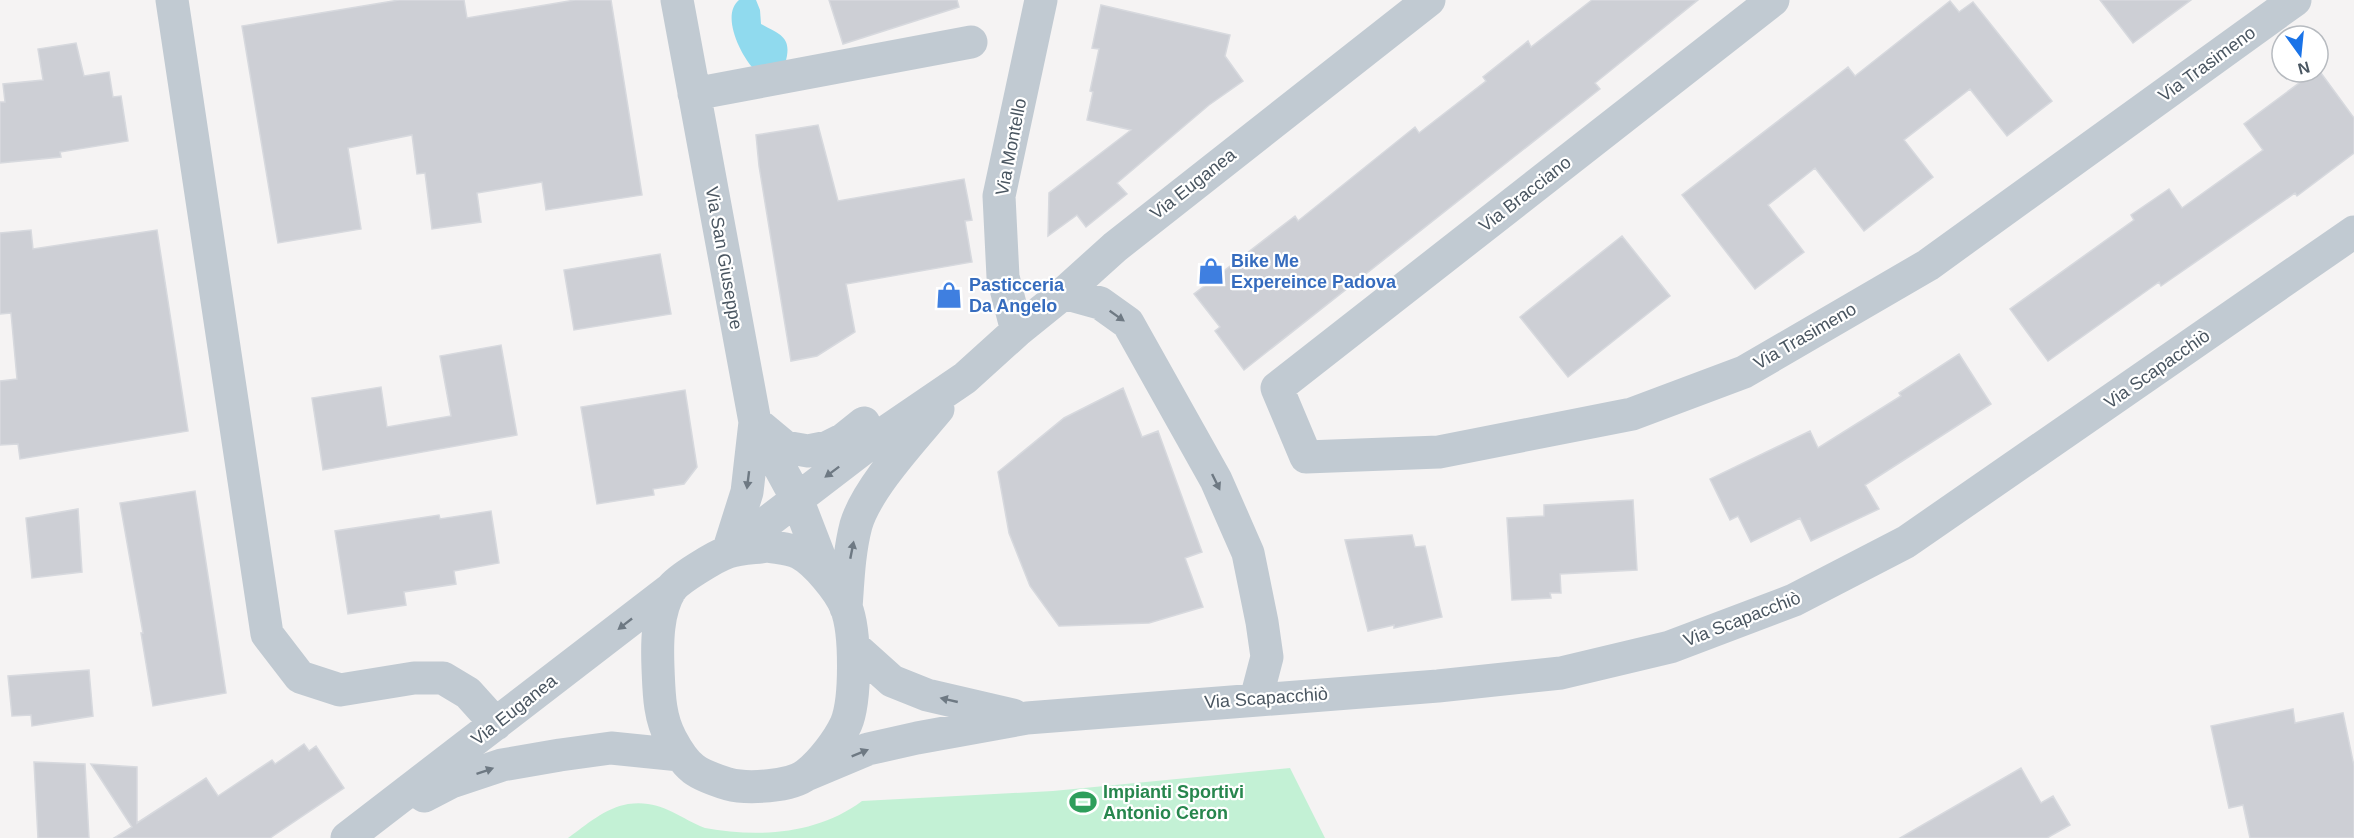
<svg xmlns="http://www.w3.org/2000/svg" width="2354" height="838" font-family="Helvetica,sans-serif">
  <rect width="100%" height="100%" fill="#f5f3f3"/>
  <path fill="#c3f1d5" d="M1290,768L1325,838H568C586,825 605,808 628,804C660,799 678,817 705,828C759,838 818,834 862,801L1053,791Z"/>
  <path fill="#90daee" d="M739,0H756L760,10L761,24C781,35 793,37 785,64L752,67C740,53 721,15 739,0Z"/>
  <path fill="#cdcfd5" stroke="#d7d9de" stroke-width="1.5" d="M399,0H464L467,18L575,0H611L642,195L546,210L542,182L477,193L481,222L432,229L425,173L417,174L412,135L348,148L361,229L278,243L242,26Z
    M829,0H957L959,7L843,44Z
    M1592,0H1698L1595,83L1600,89L1244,370L1215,331L1220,327L1194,294L1295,216L1298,221L1415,127L1419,133L1486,81L1483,77L1528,41L1531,47Z
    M2100,0H2191L2133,43Z
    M1950,1L1959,12L1973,2L2052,101L2007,136L1970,89L1904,140L1933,177L1864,231L1815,168L1768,205L1804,252L1755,289L1682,195L1848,67L1855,76Z
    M1101,5L1230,35L1225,56L1243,81L1209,105L1117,183L1127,194L1086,227L1077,215L1048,236L1049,193L1131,130L1087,120L1093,92L1090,91L1099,49L1092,48Z
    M76,43L84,76L109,72L113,97L121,96L128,141L60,152L61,157L0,163V102H5L3,84L43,80L38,49Z
    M2318,69L2354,118V153L2297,196L2295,193L2161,286L2159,282L2048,361L2010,309L2134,220L2131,215L2169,189L2182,208L2263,150L2244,124L2314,72H2318Z
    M818,125L838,201L964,179L972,220L965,221L972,262L846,284L855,332L817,356L791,361L759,166L756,135Z
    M31,230L33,249L157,230L188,431L20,459L18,444L0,445V381L17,379L11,313L0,314V233Z
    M1622,236L1670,296L1568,377L1520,317Z
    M660,254L671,314L574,330L564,270Z
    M501,345L517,435L323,470L312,398L381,387L387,427L451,416L440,356Z
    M1959,354L1991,404L1865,485L1879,509L1811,541L1800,518L1751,542L1738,516L1730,520L1710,479L1810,431L1818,448L1901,396L1899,393Z
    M1123,388L1142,437L1158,431L1202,552L1185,558L1203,607L1149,623L1059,626L1030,586L1009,533L998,472L1064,418Z
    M685,390L697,467L684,484L653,489L654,495L597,504L581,407Z
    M195,491L226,693L153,706L141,633H143L120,503Z
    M1633,500L1637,570L1560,574L1561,593H1550L1551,598L1512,600L1507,518L1544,516V505Z
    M78,509L82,572L32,578L26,518Z
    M491,511L499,563L454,571L456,584L404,592L406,605L348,614L335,531L439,515L440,519Z
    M1412,535L1415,547L1425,546L1442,617L1394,628V625L1368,631L1345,540Z
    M89,670L93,716L32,726L31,715L12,716L8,676Z
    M2293,709L2295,723L2343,713L2354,766V838H2250L2243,805L2229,808L2211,726Z
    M304,744L309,751L316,746L344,788L270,838H114L132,827L91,764L137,767V823L206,778L218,796L272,760L275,764Z
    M34,762L85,764L89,838H38Z
    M2021,768L2041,803L2053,796L2070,825L2047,838H1900Z"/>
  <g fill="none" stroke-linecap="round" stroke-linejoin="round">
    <path stroke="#c1cad2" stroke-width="33" d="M172,0L267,634L300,677L340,690L414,678H443L468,693L496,724
      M677,0L755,422L747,492L728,552
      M1773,0L1277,388L1306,457L1439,452L1632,414L1744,372L1928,265L2295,0
      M694,94L971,42
      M1064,293L1100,303L1128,323L1216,480L1248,553L1262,622L1267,657L1256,699
      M1017,331L1003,277L999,196L1041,0
      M755,422L785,447L808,451L828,447L844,439L864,423
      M760,431L797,499L826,574
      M768,546C778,548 791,549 799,553C816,562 839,590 846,607C856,632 856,700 846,724C838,741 822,762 807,774C791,787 747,789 728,784C696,774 687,769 671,739C659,717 659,692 658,668C657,643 657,611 671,589C678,579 716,556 728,552C740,548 755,548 768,546Z
      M728,552L877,438L965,378L1017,331L1064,293L1115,247L1429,0
      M846,608C848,580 849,552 856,525C867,488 913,439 938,409
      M853,646L892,681L927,695L1013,715
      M806,775L868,749L917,738L1027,718L1438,686L1561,673L1670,647L1794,600L1906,542L2354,232
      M424,796L451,782L502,765L560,755L611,748L680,755
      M347,838L672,588"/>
  </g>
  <defs><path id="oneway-solid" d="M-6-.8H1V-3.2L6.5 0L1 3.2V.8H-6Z" transform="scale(1.5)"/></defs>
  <g fill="#6e7983">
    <use href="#oneway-solid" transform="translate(1117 316) rotate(35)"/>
    <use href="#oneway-solid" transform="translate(832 472) rotate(143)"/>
    <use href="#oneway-solid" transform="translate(748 480) rotate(97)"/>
    <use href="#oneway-solid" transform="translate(1216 482) rotate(64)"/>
    <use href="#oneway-solid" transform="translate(852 550) rotate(-79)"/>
    <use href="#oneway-solid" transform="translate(625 624) rotate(142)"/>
    <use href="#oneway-solid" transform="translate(949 700) rotate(-167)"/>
    <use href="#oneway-solid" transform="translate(860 753) rotate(-22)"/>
    <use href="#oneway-solid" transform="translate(485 771) rotate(-19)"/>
  </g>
  <defs>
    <symbol id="shop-bare" viewBox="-9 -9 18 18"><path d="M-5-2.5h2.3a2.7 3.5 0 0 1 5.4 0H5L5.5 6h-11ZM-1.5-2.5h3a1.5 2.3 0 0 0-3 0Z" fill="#3f7fe0" stroke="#fff" stroke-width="2.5" paint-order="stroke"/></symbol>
    <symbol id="stadium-bare" viewBox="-9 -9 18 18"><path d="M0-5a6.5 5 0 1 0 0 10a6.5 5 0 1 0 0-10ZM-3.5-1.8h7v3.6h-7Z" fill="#2e9e5b" stroke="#fff" stroke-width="2.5" paint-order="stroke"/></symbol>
  </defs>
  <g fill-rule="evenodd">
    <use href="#shop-bare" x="1192" y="252" width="38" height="38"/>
    <use href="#shop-bare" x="930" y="276" width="38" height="38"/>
    <use href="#stadium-bare" x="1064" y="783" width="38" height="38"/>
  </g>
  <g text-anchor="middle" stroke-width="4.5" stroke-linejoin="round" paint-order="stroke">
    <g font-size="18" fill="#4a5661" stroke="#fff">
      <text transform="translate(2207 64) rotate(-36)" y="6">Via Trasimeno</text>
      <text transform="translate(1011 147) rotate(-79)" y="6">Via Montello</text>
      <text transform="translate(1193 184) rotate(-38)" y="6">Via Euganea</text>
      <text transform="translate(1525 194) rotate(-38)" y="6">Via Bracciano</text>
      <text transform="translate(724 258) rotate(80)" y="6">Via San Giuseppe</text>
      <text transform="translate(1805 336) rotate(-30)" y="6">Via Trasimeno</text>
      <text transform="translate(2157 369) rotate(-35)" y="6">Via Scapacchiò</text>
      <text transform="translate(1742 619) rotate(-21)" y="6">Via Scapacchiò</text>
      <text transform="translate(1266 698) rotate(-4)" y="6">Via Scapacchiò</text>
      <text transform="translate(514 710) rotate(-38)" y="6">Via Euganea</text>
    </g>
    <g font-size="18" font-weight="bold" fill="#366cbe" stroke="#fff" text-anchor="start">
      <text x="1231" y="267">Bike Me<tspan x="1231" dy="21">Expereince Padova</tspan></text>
      <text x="969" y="291">Pasticceria<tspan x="969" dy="21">Da Angelo</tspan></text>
    </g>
    <g font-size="18" font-weight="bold" fill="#27864d" stroke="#fff" text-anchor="start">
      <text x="1103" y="798">Impianti Sportivi<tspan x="1103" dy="21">Antonio Ceron</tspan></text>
    </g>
  </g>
  <g transform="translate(2300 54) rotate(165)"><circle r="28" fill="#ffffff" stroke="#b7bbc0" stroke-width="1.5"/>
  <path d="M0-4.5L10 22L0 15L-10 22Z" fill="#1a73e8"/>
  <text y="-9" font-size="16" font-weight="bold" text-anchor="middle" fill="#4a5661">N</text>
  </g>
</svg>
